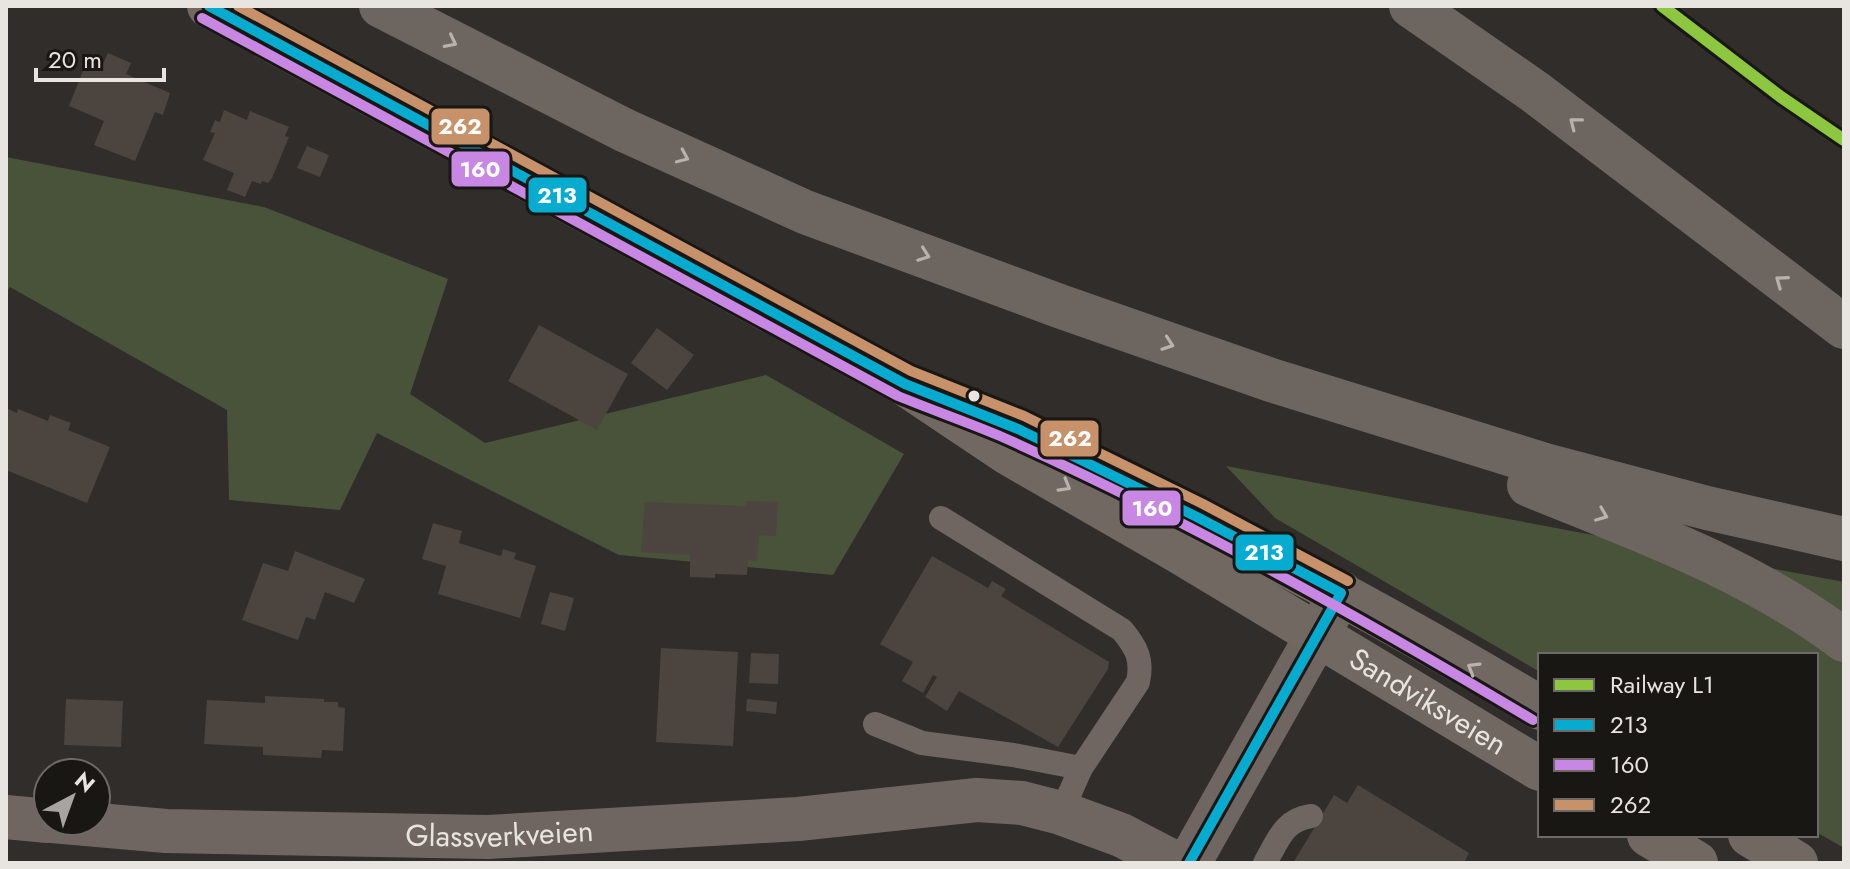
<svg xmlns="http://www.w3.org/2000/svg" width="1850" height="869" font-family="Jost,sans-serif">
  <rect width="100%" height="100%" fill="#302d2a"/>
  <path fill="#495339" d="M6,157L264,207L448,279L410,394L485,443L766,375L904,454L833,575L619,555L377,433L340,510L229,500L227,410L10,287L6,293Z
    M1226,466L1844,582V848L1816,832V655H1540V672L1275,518Z"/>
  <path fill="#4c453f" d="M108,53L131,63L126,74L170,93L163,115L155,112L135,161L94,145L104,121L69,106L88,58L103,64Z
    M224,110L247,120L250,111L289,127L285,136L289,137L272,178L268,183L262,181L261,184L252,181L245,197L227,190L234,173L203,160L215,133L210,132L215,120L220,122Z
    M307,146L329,155L320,177L297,168Z
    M539,325L628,374L597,430L508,381Z
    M657,328L694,355L667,390L631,363Z
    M6,408L17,413L18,409L48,421L50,415L71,423L68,430L110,447L87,503L6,470Z
    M747,501L778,502L776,536L759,535L757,561L748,560L747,575L715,574V578L690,577V555L641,552L645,502L746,506Z
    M433,523L462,531L459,543L501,556L503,549L516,553L514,559L536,566L520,618L438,594L446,566L422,559Z
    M295,551L365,579L354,603L325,592L315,620L306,617L298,640L242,620L263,563L288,571Z
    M932,556L988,588L992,581L1006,589L1001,596L1109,662L1108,669L1058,747L959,691L947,711L925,697L937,677L933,675L923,693L902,681L913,662L880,644Z
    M550,592L574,598L565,631L541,624Z
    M661,648L738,652L733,746L656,742Z
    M751,653L779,654L778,684L749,683Z
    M265,696L324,699V702H338V707L345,708L343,751L322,750L321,758L263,755V747L204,744L207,700L265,703Z
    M66,699L123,701L121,747L64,745Z
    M747,699L777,702L776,714L746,711Z
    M1358,785L1469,853L1464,863H1293L1334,795L1347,803Z"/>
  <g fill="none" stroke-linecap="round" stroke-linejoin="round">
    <path stroke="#706661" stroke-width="24" d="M941,518L1122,630C1136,647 1143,659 1138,682L1081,768L1061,813
      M875,724L922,743L1013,755L1081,768
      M1265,863C1278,841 1283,820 1311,816"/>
    <g stroke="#706661" stroke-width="44">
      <path d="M6,817L48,821"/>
      <path id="s1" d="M52,821L166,831L488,837L798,819L977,800L1022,803L1061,813L1121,835L1175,863"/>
      <path d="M1189,863L1341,593"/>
    </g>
    <g stroke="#726862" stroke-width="44">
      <path id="s2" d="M209,6L905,384L1008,453L1178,551L1540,769"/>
      <path d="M1028,434C1202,519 1374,608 1540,708"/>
      <path d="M1649,835L1696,863"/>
      <path d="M1750,835L1796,863"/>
    </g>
    <path stroke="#6d6560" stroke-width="44" d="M381,6L624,130L805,212L1062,307L1271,380L1545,465L1707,508L1844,539
      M1411,6L1535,92L1844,327
      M1529,485C1637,529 1750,569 1844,640"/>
    <defs>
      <path id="bus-1" d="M209,6L905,384L1018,429L1197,517L1341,593L1189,863"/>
      <path id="bus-2" d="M202,18L898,396C932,410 967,422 1000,436C1184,518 1360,617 1533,720"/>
      <path id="bus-3" d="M238,6L911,371L1024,416L1203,504L1348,581"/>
    </defs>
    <use href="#bus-1" stroke="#191714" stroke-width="16"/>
    <use href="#bus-2" stroke="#191714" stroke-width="16"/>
    <use href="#bus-3" stroke="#191714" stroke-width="16"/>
    <use href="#bus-1" stroke="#06acd0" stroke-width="10"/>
    <use href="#bus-2" stroke="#c787e3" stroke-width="10"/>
    <use href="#bus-3" stroke="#c7916a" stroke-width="10"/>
    <defs>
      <path id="rail-1" d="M1662,6L1781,97L1844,140"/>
    </defs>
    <use href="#rail-1" stroke="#191714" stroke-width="18"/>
    <use href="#rail-1" stroke="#8dc63f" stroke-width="12"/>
  </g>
  <defs><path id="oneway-chevron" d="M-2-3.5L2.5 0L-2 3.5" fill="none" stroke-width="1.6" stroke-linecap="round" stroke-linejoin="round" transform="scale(2)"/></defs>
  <g stroke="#b7b2ad">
    <use href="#oneway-chevron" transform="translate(451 42) rotate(27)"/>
    <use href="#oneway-chevron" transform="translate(1575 123) rotate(-142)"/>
    <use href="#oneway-chevron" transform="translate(683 157) rotate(24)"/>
    <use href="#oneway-chevron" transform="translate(924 255) rotate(20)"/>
    <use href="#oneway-chevron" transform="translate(1781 281) rotate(-144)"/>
    <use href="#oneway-chevron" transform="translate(1168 344) rotate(19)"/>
    <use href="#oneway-chevron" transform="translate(1602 515) rotate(22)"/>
  </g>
  <g stroke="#b9b3ae">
    <use href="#oneway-chevron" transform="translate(1065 486) rotate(30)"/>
    <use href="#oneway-chevron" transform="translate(1473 668) rotate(-149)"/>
  </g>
  <circle fill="#e8e5e1" stroke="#191714" stroke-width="3" cx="974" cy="396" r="7"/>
  <g text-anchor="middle" stroke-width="6" stroke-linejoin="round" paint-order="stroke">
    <g font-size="30" fill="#e8e5e1" stroke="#191714">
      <text dy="10" stroke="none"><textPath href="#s2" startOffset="1404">Sandviksveien</textPath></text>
      <text dy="10" stroke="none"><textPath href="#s1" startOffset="448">Glassverkveien</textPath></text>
    </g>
  </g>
  <g stroke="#191714" stroke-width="3">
    <rect x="430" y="107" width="61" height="39" rx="8" fill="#c7916a"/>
    <rect x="450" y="150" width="61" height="38" rx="8" fill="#c787e3"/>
    <rect x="527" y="176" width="61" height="38" rx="8" fill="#06acd0"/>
    <rect x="1039" y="419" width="61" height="39" rx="8" fill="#c7916a"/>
    <rect x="1121" y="489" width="61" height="38" rx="8" fill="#c787e3"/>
    <rect x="1234" y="533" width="61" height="39" rx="8" fill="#06acd0"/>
  </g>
  <g font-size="22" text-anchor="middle" font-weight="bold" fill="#fff">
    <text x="460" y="134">262</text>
    <text x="480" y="177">160</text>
    <text x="557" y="203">213</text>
    <text x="1070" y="446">262</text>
    <text x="1152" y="516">160</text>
    <text x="1264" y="560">213</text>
  </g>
  <rect width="1850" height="869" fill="none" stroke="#e8e5e1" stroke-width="16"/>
  <rect x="1538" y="653" width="280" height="184" fill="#191714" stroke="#6c6966" stroke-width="2"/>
  <rect x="1554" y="679" width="40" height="12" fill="#8dc63f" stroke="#6c6966" stroke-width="2"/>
  <text x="1610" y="693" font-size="24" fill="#e8e5e1">Railway L1</text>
  <rect x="1554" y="719" width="40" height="12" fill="#06acd0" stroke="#6c6966" stroke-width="2"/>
  <text x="1610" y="733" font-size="24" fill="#e8e5e1">213</text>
  <rect x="1554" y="759" width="40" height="12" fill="#c787e3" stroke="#6c6966" stroke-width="2"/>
  <text x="1610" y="773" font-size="24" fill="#e8e5e1">160</text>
  <rect x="1554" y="799" width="40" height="12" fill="#c7916a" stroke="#6c6966" stroke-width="2"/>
  <text x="1610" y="813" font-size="24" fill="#e8e5e1">262</text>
  <g transform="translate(72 797) rotate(41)"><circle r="38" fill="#191714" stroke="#6c6966" stroke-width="2"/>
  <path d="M0-6L14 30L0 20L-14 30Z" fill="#a8a5a1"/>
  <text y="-12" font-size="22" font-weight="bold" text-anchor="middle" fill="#e8e5e1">N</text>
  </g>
  <path d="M36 68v12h128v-12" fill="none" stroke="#e8e5e1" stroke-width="4"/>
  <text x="48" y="68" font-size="24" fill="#e8e5e1" stroke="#191714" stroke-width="6" paint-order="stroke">20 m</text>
</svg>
